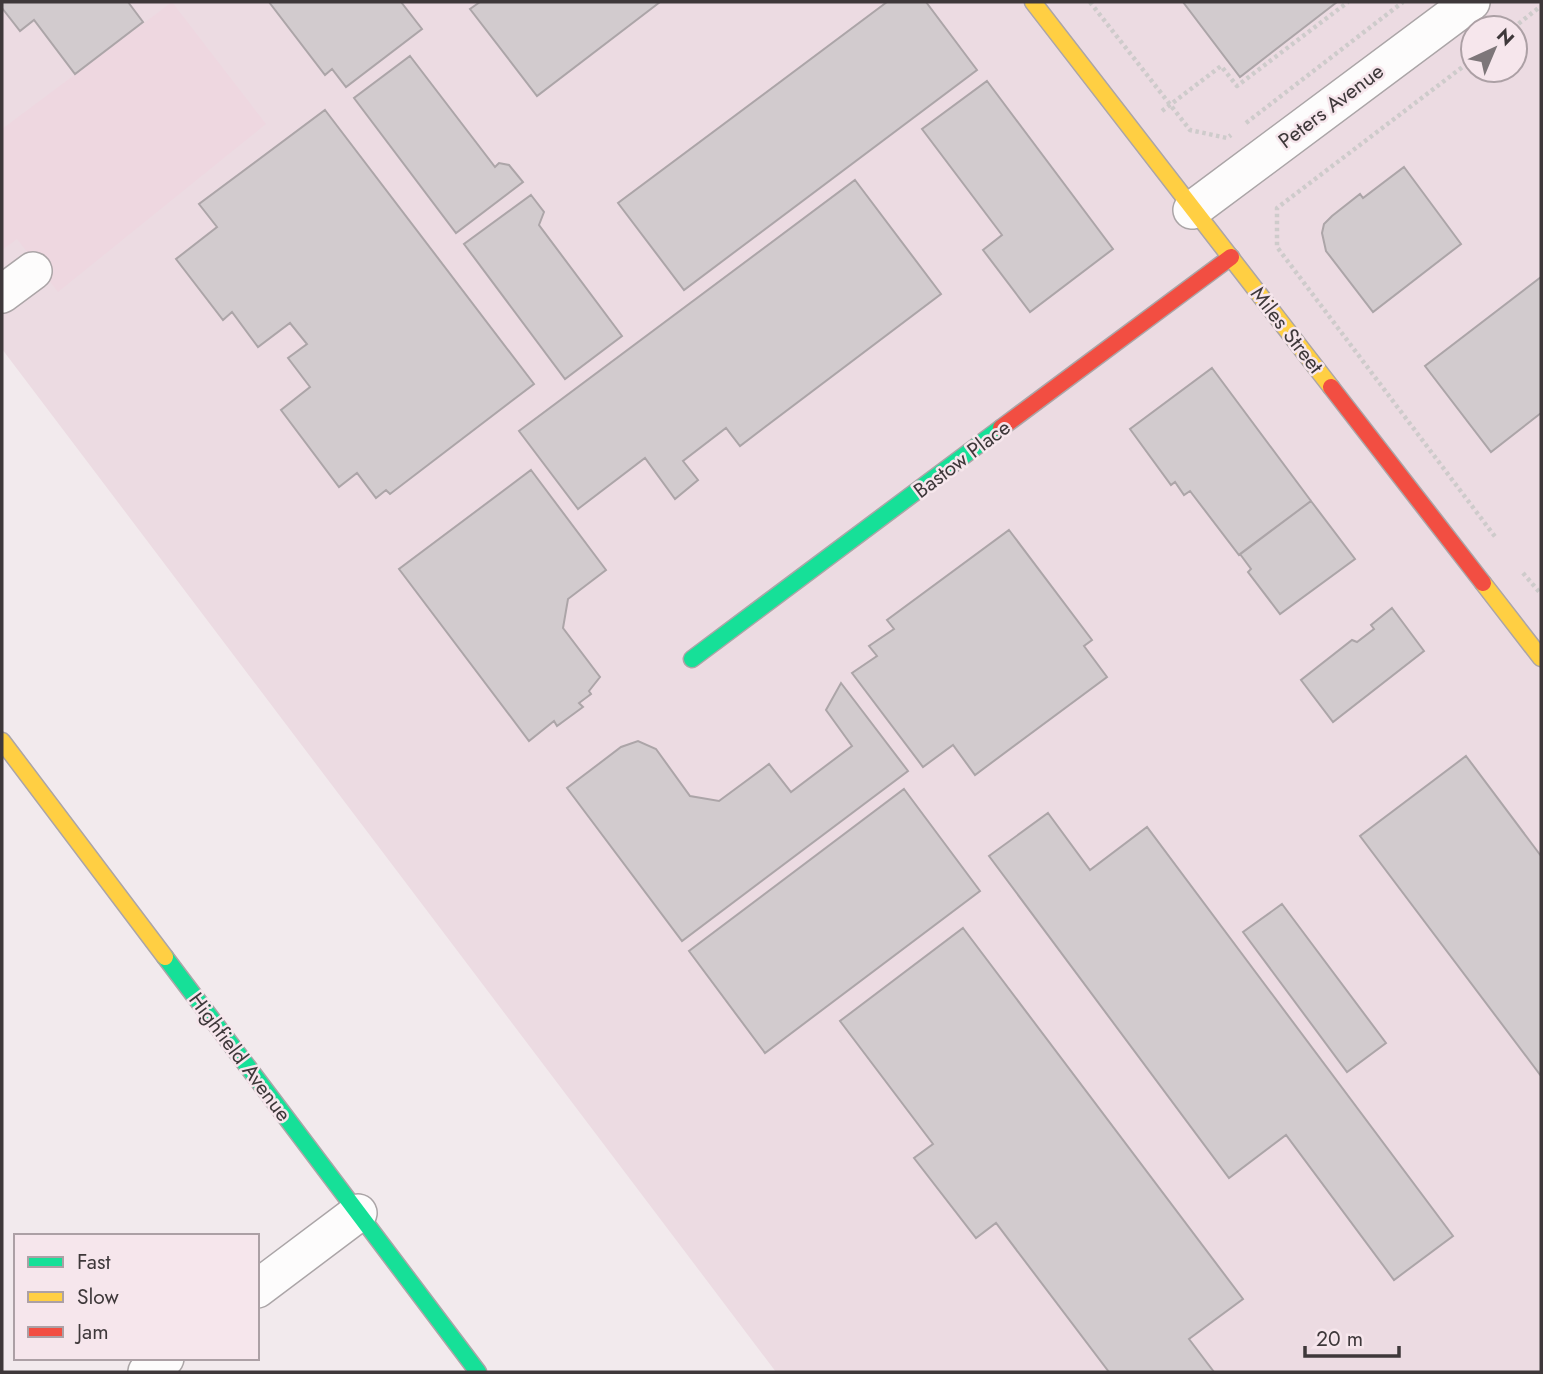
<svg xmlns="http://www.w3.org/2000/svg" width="1543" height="1374" font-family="Jost,sans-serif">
  <rect width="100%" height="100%" fill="#f2eaed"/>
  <path fill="#ecdbe2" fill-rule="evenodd" d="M2,2H1541V1372H776L2,349ZM1473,28H1515V70H1473Z"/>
  <path fill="#eed7e0" d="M172,2L266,124L58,292L17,239L2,250V129Z"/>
  <path fill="#d2cbce" stroke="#aca5a8" stroke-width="2" d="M2,2H128L143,22L75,74L34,20L20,31L2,8Z
    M269,2H401L422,29L346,87L332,69L325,75Z
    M480,2H660L537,96L470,9Z
    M887,2H926L977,70L684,290L618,203Z
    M1183,2H1337L1240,77Z
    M410,56L495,167L499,163L509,165L523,182L456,233L354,98Z
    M987,81L1113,249L1030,312L983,250L1002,235L922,129Z
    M325,110L534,384L390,494L386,490L376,498L357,473L339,487L281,410L310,387L288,358L307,344L290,323L258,347L232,312L223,320L176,259L217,227L199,204Z
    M1404,167L1461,244L1373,312L1326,251L1322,233L1324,224L1332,216L1360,194L1363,198Z
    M855,180L941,294L740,446L726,428L683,461L698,480L675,499L645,458L578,509L519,431Z
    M531,195L544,212L539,225L622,336L565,379L464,244Z
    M1541,277V413L1491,452L1425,366Z
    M1212,368L1311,501L1239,555L1190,491L1184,495L1175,482L1171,485L1130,429Z
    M531,470L606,570L568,599L563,628L600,677L589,691L591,694L579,703L583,707L557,726L554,721L529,741L399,569Z
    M1311,501L1355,559L1280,614L1248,572L1251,569L1240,554Z
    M1009,530L1092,640L1084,646L1107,677L975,775L953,745L923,767L852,673L877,656L869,646L894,629L887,620Z
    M1392,608L1424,651L1333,722L1301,680L1352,640L1357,642L1374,629L1371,625Z
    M841,683L908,771L682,941L567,788L621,747L638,741L656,749L690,796L719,801L769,764L791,792L852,746L826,710Z
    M1466,756L1541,856V1076L1360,836Z
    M904,789L980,891L765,1053L689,951Z
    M1048,813L1090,870L1147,827L1453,1236L1394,1280L1286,1135L1229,1178L989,856Z
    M1282,904L1386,1043L1347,1072L1243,932Z
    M963,928L1243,1299L1189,1339L1214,1372H1109L996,1223L976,1238L914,1158L933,1144L840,1021Z"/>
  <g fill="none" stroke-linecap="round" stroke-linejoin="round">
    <defs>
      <path id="street" d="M1192,210L1471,2
        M2,294L33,271
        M257,1289L358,1213
        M147,1372L165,1358"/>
      <path id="fast" d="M692,659L1001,428
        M165,957L478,1372"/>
      <path id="slow" d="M1033,2L1331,387
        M1483,583L1541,658
        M2,741L165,957"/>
      <path id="jam" d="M1331,387L1483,583
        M1001,428L1231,257"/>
    </defs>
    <use href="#street" stroke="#aba5a7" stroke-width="40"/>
    <use href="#fast" stroke="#aba5a7" stroke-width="19"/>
    <use href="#slow" stroke="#aba5a7" stroke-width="19"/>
    <use href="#jam" stroke="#aba5a7" stroke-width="19"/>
    <path stroke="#cecbcb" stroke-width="4.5" stroke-dasharray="3.5 3.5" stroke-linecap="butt" d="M1090,2L1190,130L1227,138L1231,135
      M1513,28L1541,6
      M1473,59L1277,208V247L1496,538
      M1162,111L1221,66L1237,86L1348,2
      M1246,123L1403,2
      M1523,573L1541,594"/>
    <use href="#street" stroke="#fdfcfc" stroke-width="37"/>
    <use href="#fast" stroke="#16e098" stroke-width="16"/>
    <use href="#slow" stroke="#ffcf43" stroke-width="16"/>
    <use href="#jam" stroke="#f24e42" stroke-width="16"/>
  </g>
  <g text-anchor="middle" stroke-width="5" stroke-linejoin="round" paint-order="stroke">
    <g font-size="21" fill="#3e383a" stroke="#f6e6ec">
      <text transform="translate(1331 106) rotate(-37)" y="7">Peters Avenue</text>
      <text transform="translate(1287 330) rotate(52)" y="7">Miles Street</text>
      <text transform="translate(962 459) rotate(-37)" y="7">Bastow Place</text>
      <text transform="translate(240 1057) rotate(53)" y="7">Highfield Avenue</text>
    </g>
  </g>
  <rect width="1543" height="1374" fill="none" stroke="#3e383a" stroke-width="7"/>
  <rect x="14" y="1234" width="245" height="126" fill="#f6e6ec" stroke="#aca0a5" stroke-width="2"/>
  <rect x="28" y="1257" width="35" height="10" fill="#16e098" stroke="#aca0a5" stroke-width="2"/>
  <text x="77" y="1269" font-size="21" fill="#3e383a">Fast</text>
  <rect x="28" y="1292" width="35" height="10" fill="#ffcf43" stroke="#aca0a5" stroke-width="2"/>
  <text x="77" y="1304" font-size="21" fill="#3e383a">Slow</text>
  <rect x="28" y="1327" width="35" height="10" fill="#f24e42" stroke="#aca0a5" stroke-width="2"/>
  <text x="77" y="1339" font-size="21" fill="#3e383a">Jam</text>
  <g transform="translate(1494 49) rotate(44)"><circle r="33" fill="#f6e6ec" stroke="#aca0a5" stroke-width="2"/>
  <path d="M0-5L12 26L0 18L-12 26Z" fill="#7d7679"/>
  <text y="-10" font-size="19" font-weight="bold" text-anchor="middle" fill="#3e383a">N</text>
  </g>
  <path d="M1305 1346v10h94v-10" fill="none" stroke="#3e383a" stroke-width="3.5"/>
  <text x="1316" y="1346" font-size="21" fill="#3e383a" stroke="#f6e6ec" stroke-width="5" paint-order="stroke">20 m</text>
</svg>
